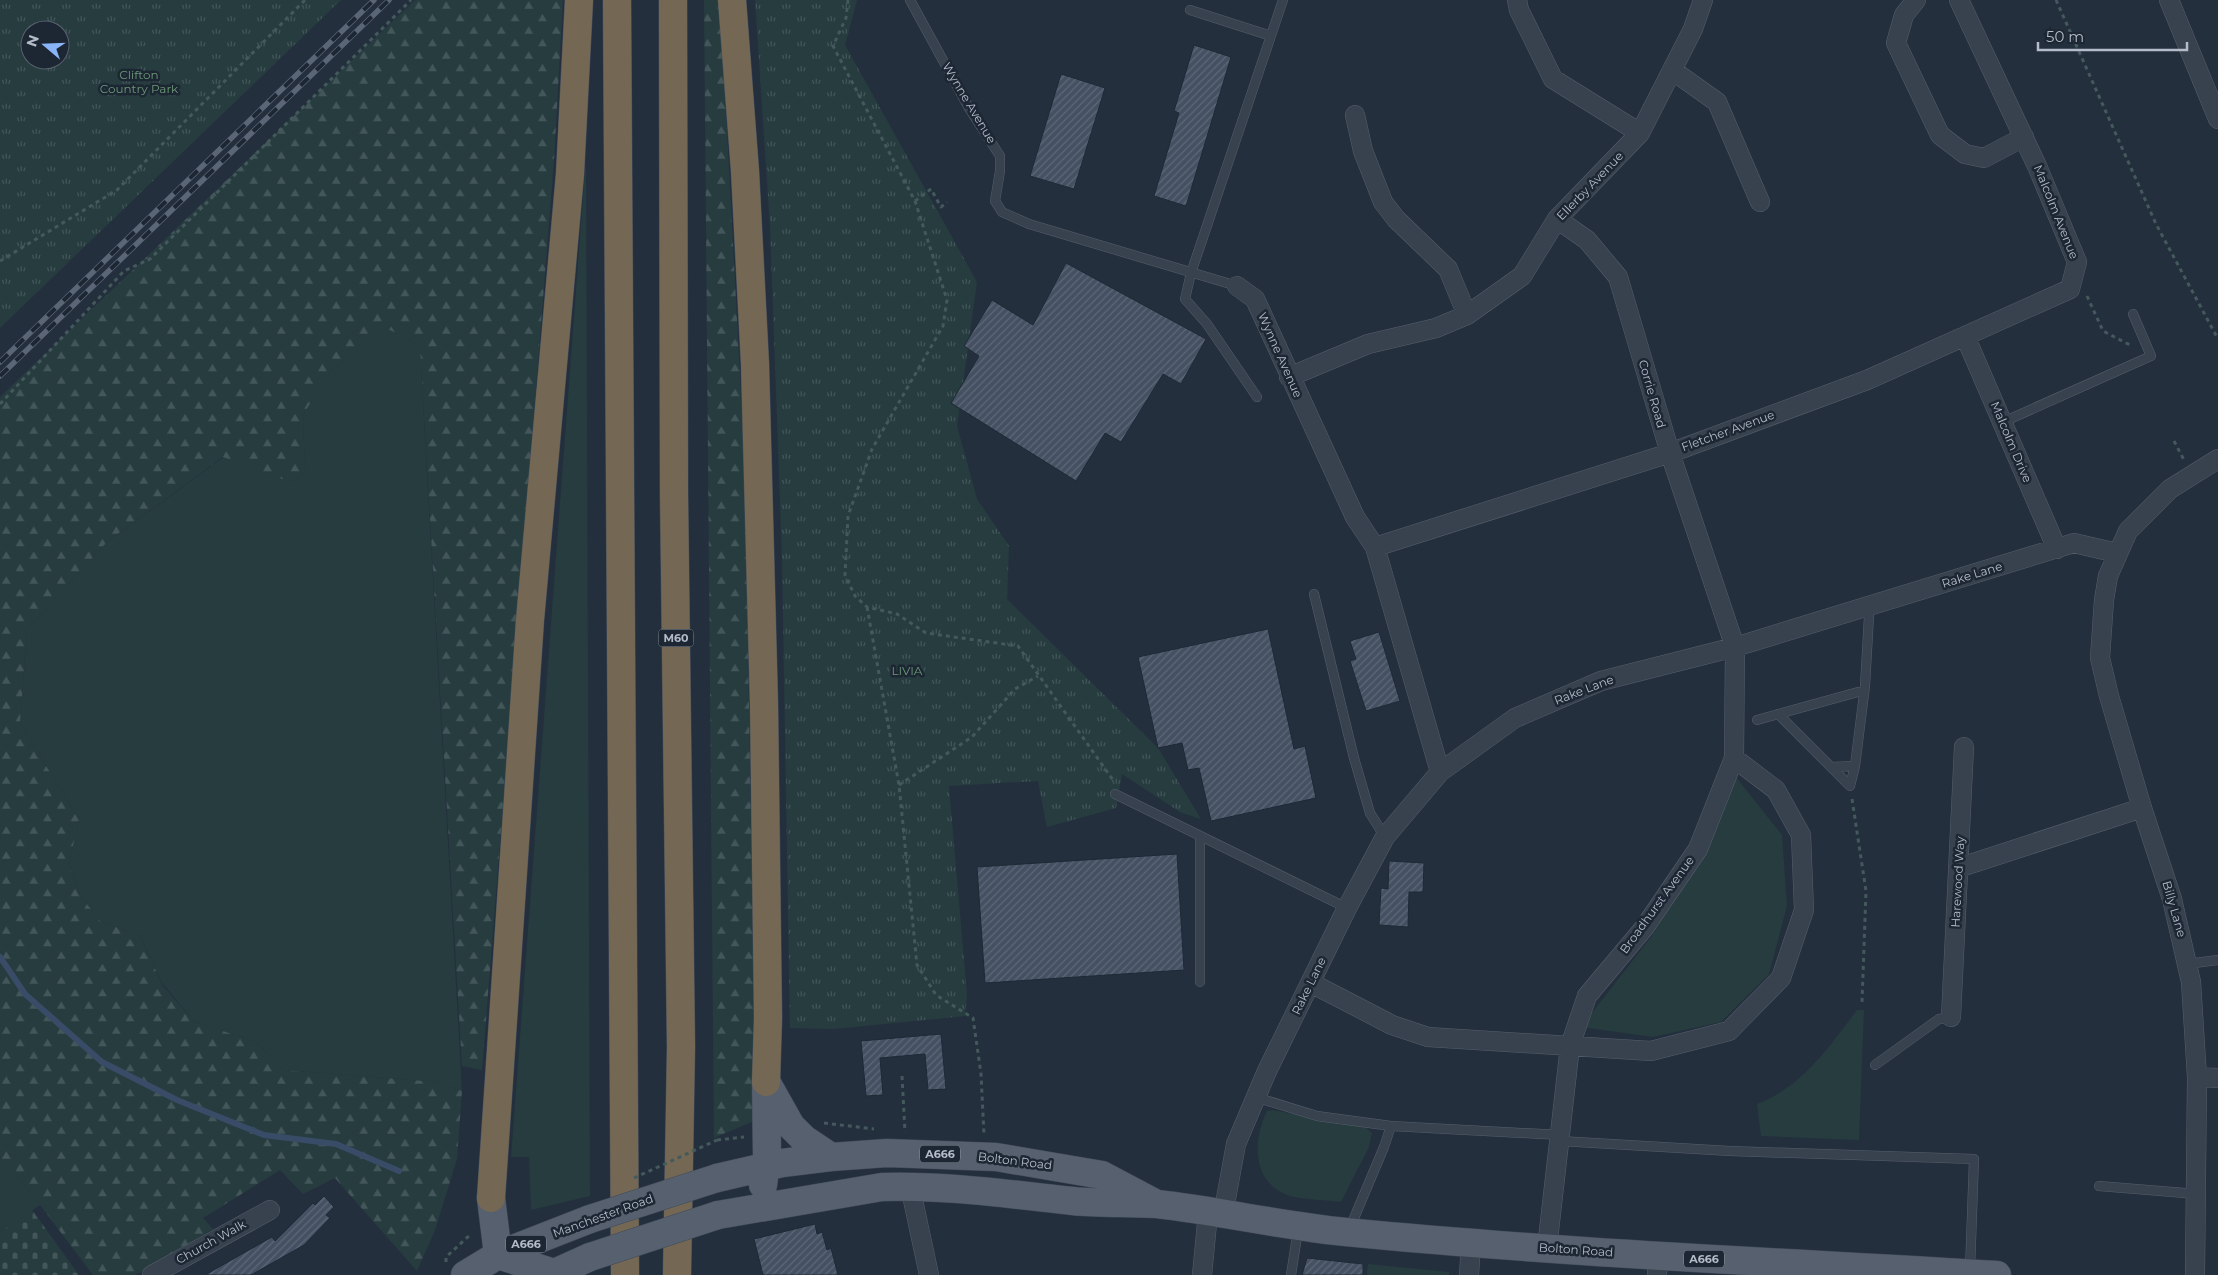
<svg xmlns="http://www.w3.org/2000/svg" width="2218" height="1275" font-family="Montserrat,sans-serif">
  <defs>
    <pattern id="forest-firs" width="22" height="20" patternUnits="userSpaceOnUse" patternTransform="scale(1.25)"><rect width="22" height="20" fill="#263c3f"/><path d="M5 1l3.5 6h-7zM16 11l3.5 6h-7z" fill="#435659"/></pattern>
    <pattern id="cemetery-stones" width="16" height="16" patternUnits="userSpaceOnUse" patternTransform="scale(1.25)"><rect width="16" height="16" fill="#263c3f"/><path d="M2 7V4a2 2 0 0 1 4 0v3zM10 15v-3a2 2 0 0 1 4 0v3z" fill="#435659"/></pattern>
    <pattern id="park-tufts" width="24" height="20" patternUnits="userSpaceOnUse" patternTransform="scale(1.25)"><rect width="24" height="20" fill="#263c3f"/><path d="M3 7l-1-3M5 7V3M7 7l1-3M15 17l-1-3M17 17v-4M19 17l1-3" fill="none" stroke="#435659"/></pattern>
    <pattern id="building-hatch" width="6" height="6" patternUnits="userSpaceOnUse" patternTransform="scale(1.25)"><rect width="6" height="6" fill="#455162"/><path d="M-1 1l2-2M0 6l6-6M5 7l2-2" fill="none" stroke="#5d6877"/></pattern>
  </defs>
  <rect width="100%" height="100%" fill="#242f3e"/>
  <path fill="#263c3f" d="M586,157L590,1196L531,1210L529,1157H511Z
    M387,328L406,337L420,349L462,1091L438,1082L283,1070L258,1043L194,1021L162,983L140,936L100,921L80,895L69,864L79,820L20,723L27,629L108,541L224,457L290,482L305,472L303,415L331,370Z
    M1735,776L1782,835L1787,906L1769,974L1721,1022L1653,1037L1581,1027L1651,937L1703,853Z
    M1857,1010H1864L1859,1140L1761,1136L1757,1104C1802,1087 1829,1047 1857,1010Z
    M1273,1110L1365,1127L1372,1133L1369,1147L1341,1202C1326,1200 1309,1200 1294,1197C1253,1187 1251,1144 1267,1111Z
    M0,1158L9,1164L40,1205L0,1233Z
    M1368,1264L1449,1272V1275H1367Z"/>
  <path fill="url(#forest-firs)" d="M415,0H563L554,160L482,1070L462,1066L420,349L406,337L387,329L331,370L303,415L305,472L290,482L223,457L108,541L27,629L20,723L79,820L69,864L80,895L100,921L140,936L163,986L194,1021L258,1043L283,1070L438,1082L462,1091L457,1159L435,1230L417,1271L335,1178L303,1194L280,1170L203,1218L213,1229L145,1271L134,1275H93L9,1164L0,1158V397Z
    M704,0H720L745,470L756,1120L714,1138Z"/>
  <path fill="url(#cemetery-stones)" d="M32,1210L79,1275H0V1233Z"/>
  <path fill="url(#park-tufts)" fill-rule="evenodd" d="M0,0H341L0,328ZM30,30H60V60H30Z
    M755,0H857L845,45L977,282L957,426L977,499L1009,546L1007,599L1158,748L1201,819L1180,812L1122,774L1116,808L1047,827L1038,781L949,786L967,995L965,1016L834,1029L790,1028L782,557L770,226Z"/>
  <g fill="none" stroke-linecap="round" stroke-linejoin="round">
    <path stroke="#394c67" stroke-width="6" d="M0,957L25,994L102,1062L177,1100L264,1135L336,1144L399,1171"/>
  </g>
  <path fill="url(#building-hatch)" stroke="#1f2835" d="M1194,45L1231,57L1186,206L1154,196L1179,113L1174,111Z
    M1061,74L1105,88L1074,189L1030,176Z
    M1066,263L1206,339L1181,384L1163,374L1121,442L1105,433L1076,481L951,403L979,356L964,346L992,300L1033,325Z
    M1268,629L1294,749L1305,746L1316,798L1211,821L1199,768L1188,770L1182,743L1158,748L1138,657Z
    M1379,632L1400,701L1366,711L1350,661L1356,659L1350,641Z
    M1177,854L1184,970L985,983L977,867Z
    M1389,861L1424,863L1423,892H1409L1408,927L1379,925L1381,888L1388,889Z
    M941,1034L946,1089L928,1090L925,1054L880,1058L883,1095L866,1096L861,1041Z
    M324,1196L334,1207L326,1215L330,1218L304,1245L251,1275H205L272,1237L275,1241L313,1203L315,1205Z
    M815,1224L817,1234L822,1232L827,1250L831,1248L838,1275H763L754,1239Z
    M1307,1258L1363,1264V1275H1302Z"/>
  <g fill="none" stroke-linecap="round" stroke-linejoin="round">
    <defs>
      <path id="lane" d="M910,0L969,108L1000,156V171L995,201L1002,212L1029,224L1237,286
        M1190,10L1271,36
        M1257,397L1207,324L1185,299L1191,273L1283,0
        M2003,422L2151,356L2133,314
        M1314,594L1354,758L1370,813L1385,837
        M1778,714L1850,786
        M1757,720L1858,692H1863
        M1831,767L1855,766L1865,686L1869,616L1866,607
        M1850,786L1855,766
        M1115,794L1347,908
        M2187,964L2218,960
        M1200,982V837
        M1875,1065L1939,1019L1951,1017
        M1255,1097L1317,1116L1391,1126
        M1560,1141L1730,1151L1974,1159L1970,1270
        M2099,1186L2197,1194
        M1349,1230L1384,1147L1391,1126L1561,1135
        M1291,1275L1298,1230"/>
      <path id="street" d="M1517,0L1519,10L1553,79L1640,133
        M1916,0L1904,15L1896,43L1940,135L1965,154L1984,158L2024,137
        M2169,0L2218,119
        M1672,70L1717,102L1760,202
        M1355,115L1363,151L1383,202L1396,219L1448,269L1467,315
        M1237,286L1255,299L1355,517L1375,547L1440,772
        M1965,336L2057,549
        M1289,377L1368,344L1436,328L1467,315L1522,276L1557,219L1640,133L1693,29L1703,0
        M1375,547L1670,453L1867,380L2070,289L2077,262L2037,166L1959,0
        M1958,868L2142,808
        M1311,983L1392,1025L1428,1037L1651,1051L1729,1031L1781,978L1804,910L1801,835L1776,790L1734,758
        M1951,1017L1964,747
        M2197,1077L2218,1078
        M910,1186L929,1275
        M1223,1215L1236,1144L1267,1071L1347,908L1385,837L1440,772L1515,718L1601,681L1735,647L2074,543L2117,553
        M1547,1248L1570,1046L1587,996L1644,928L1698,849L1734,758L1735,647L1670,453L1618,277L1587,240L1557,219
        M152,1275L270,1210
        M1202,1275L1208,1213
        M1469,1275L1471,1243
        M1657,1275L1658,1256
        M2195,1275L2197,1077L2191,982L2172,899L2142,808L2109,696L2100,658L2104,600L2108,576L2128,531L2170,489L2218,459"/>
      <path id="primary" d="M768,1085L791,1126L804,1139L831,1157
        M717,1178L782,1163L831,1157L887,1153L996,1157L1102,1175L1153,1202
        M763,1185L767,1155L766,1082
        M491,1198L498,1255L554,1273
        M718,1215L882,1187C946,1185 1009,1194 1073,1201C1101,1204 1129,1202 1157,1204C1220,1211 1283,1226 1346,1232C1563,1253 1780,1262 1997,1275
        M465,1275L498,1255L590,1219
        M550,1275L590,1257"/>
      <path id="highway" d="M617,0L625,1275
        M673,0L674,493L681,1047L677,1275
        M732,0L745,171L755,364L764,704L768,1018L766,1082
        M491,1198L530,620L570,174L579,0"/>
    </defs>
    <use href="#lane" stroke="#565f6c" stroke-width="10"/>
    <use href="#street" stroke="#565f6c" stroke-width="20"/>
    <use href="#primary" stroke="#414a57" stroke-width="29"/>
    <use href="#highway" stroke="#434c59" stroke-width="29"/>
    <path stroke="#44595c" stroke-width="3" stroke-dasharray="4 4" stroke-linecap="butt" d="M848,0L846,18L833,46L915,201L947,300L943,326L872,449L848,516L845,575L855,596L867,607L897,614L926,633L1018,646L1113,780
      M2056,0L2156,224L2218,339
      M915,201L931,189L941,207L947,202
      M0,261L117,190L305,0
      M2087,296L2103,331L2132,346
      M0,404L124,271L150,259L411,0
      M2174,441L2184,460
      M867,607L899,785L917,965L936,995L973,1018L981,1074L984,1135
      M899,785L972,737L1015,689L1038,676
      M1852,799L1866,891L1862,1002
      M902,1076L905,1132
      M824,1123L874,1129
      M717,1140L744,1137
      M446,1262V1257L471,1234"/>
    <use href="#lane" stroke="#38414e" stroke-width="9"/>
    <use href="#street" stroke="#38414e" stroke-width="19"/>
    <use href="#primary" stroke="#56606e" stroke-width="28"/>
    <use href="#highway" stroke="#746855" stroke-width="28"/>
    <defs>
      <path id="rail" d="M0,362L374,0
        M0,376L389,0"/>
    </defs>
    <use href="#rail" stroke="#5a6575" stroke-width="5.5"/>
    <use href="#rail" stroke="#1d2633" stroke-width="4" stroke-dasharray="11" stroke-linecap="butt"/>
    <defs>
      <path id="primary-bridge" d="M590,1219L717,1178
        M590,1257L718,1215"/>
    </defs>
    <use href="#primary-bridge" stroke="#414a57" stroke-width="29" stroke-linecap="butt"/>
    <path stroke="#44595c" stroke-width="3" stroke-dasharray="4 4" stroke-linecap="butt" d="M634,1178L717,1140"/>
    <use href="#primary-bridge" stroke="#56606e" stroke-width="28"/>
  </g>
  <g text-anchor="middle" stroke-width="5" stroke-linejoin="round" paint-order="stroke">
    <g fill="#1d2633" stroke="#878f9c" stroke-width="1">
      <rect x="658.5" y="629.5" width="35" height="17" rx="4"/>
      <rect x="920" y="1145.5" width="40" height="17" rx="4"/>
      <rect x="506" y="1235.5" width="40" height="17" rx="4"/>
      <rect x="1684" y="1250.5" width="40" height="17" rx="4"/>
    </g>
    <g font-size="11" font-weight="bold" fill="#b4bcc9">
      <text x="676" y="642">M60</text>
      <text x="940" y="1158">A666</text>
      <text x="526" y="1248">A666</text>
      <text x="1704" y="1263">A666</text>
    </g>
    <g font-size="12" fill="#6b9a76" stroke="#1d2633">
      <text x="139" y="79">Clifton<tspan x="139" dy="14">Country Park</tspan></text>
      <text x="907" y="675">LIVIA</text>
    </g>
    <g font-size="12" fill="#b4bcc9" stroke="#1d2633">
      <text transform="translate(969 103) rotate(59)" y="4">Wynne Avenue</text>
      <text transform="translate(1590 186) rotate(-46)" y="4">Ellerby Avenue</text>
      <text transform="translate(2056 212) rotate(68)" y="4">Malcolm Avenue</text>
      <text transform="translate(1280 355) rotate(66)" y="4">Wynne Avenue</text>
      <text transform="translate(1652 394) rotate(74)" y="4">Corrie Road</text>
      <text transform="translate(1728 431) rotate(-20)" y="4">Fletcher Avenue</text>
      <text transform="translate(2011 442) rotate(67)" y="4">Malcolm Drive</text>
      <text transform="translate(1972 575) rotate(-17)" y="4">Rake Lane</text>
      <text transform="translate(1584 690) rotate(-21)" y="4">Rake Lane</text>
      <text transform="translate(1958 882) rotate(-87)" y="4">Harewood Way</text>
      <text transform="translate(1657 905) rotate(-54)" y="4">Broadhurst Avenue</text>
      <text transform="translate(2174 909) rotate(74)" y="4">Billy Lane</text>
      <text transform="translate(1309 986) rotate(-64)" y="4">Rake Lane</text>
      <text transform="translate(1015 1161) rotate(7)" y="4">Bolton Road</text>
      <text transform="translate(603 1216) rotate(-20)" y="4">Manchester Road</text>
      <text transform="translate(211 1242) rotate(-29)" y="4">Church Walk</text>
      <text transform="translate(1576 1250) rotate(4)" y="4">Bolton Road</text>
    </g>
  </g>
  <g transform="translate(45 45) rotate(289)"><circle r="24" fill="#1d2633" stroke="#59626f"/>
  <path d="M0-4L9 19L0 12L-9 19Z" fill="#8ab4f8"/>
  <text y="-8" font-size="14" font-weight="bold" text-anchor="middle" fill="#b4bcc9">N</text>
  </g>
  <path d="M2038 42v8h149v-8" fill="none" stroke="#b4bcc9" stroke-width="2.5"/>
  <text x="2046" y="42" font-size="15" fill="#b4bcc9" stroke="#1d2633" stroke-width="4" paint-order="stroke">50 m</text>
</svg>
